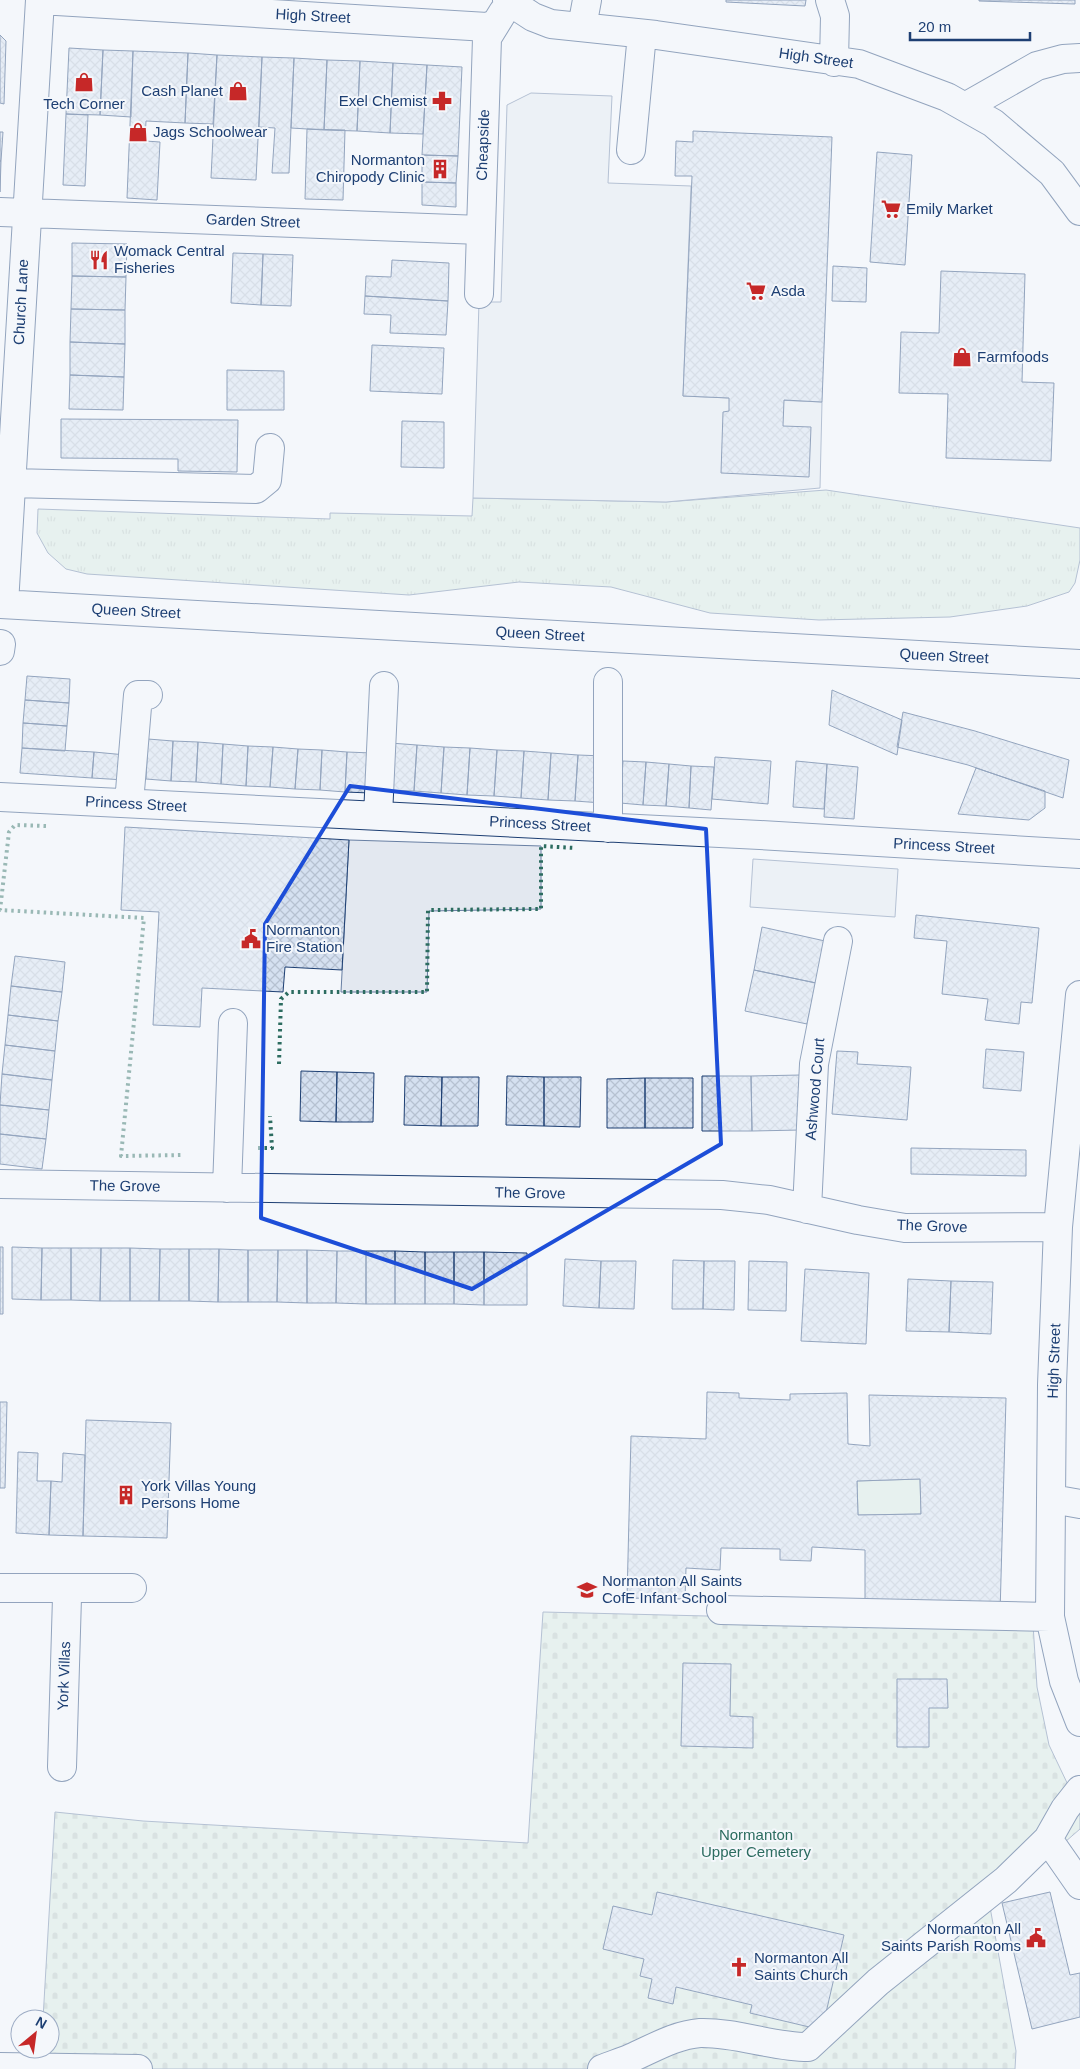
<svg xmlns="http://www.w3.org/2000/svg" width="1080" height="2069" font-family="Arial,sans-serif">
  <defs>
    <pattern id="grass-tufts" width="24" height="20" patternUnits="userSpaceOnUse" patternTransform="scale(1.25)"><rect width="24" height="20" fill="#d7e8df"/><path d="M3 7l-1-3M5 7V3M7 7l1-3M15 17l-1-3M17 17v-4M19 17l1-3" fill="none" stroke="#b8c8c3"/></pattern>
    <pattern id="cemetery-stones" width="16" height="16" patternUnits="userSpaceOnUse" patternTransform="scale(1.25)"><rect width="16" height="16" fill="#d7e8df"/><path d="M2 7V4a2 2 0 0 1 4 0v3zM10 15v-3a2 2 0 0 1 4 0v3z" fill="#b8c8c3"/></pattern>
    <pattern id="building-cross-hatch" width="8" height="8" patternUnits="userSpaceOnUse" patternTransform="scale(1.25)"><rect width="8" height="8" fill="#d5e0f0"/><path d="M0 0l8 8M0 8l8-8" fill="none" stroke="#b6c1d1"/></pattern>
  </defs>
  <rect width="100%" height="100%" fill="#f4f7fb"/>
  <path fill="url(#grass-tufts)" stroke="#687fa3" d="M826,490L1080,528V560L1075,583L1069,592L1027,606L950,617L819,620L710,613L611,587L519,582L409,595L87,574L66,569L48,553L37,533L38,509L330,519V513L472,516L473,498L666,502Z"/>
  <path fill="url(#cemetery-stones)" stroke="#687fa3" d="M543,1612L1033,1624L1037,1687L1049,1745L1080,1810V1829L990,1907L1016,2051L1015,2069H0L40,2067L41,2049H50V2019H43L55,1812L143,1821L528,1843Z"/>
  <path fill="#d7e8df" stroke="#687fa3" d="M920,1479L921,1514L858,1515L857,1481Z"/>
  <path fill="#e3e8f0" stroke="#687fa3" d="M531,93L612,96L608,183L691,186L683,396L822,402L820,488L666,502L473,498L479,302H501L507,105Z
    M349,840L541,846V909L429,911L427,992H341Z
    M753,859L898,869L895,917L750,907Z"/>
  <path fill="url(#building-cross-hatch)" stroke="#1d3f73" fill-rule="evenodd" d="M726,0H806L805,6L726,2Z
    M979,0H1075V4L979,1Z
    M0,35L6,41L4,104L0,103Z
    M69,48L103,50L100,115L66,114Z
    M103,50L133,51L131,117L100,115Z
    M133,51L188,53L185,123L146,121L145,141L160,142L157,200L127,198Z
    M188,53L217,55L213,124L185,123Z
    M217,55L262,57L256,180L211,178Z
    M262,57L294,58L289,173H272L275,128L259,127Z
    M294,58L327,60L324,130L291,128Z
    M327,60L360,61L357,131L324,130Z
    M360,61L393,63L390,133L357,131Z
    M393,63L427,65L423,134L390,133Z
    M427,65L462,67L458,156L422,155Z
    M66,114L88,115L85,186L63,185Z
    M307,129L345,130L343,200L305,199Z
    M693,131L832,137L822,402L784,400L783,426L811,427L809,477L721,473L723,412L729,411V398L683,396L692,176H675L676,141L693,142Z
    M0,132H3L1,161H0Z
    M877,152L912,155L905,265L870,262Z
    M422,155L458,156L456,183L422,182Z
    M0,161H1L0,192Z
    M422,182L456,183V207L422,205Z
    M72,243L127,244L126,277L72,276Z
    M233,253L263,254L261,305L231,303Z
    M263,254L293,255L291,306L261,305Z
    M392,260L449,263L448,301L365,296L366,276L391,277Z
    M833,266L867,268L866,302L832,301Z
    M941,271L1025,274L1022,382L1054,383L1051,461L946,458L948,394L899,393L901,332L939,333Z
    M72,276L126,277L125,310L71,309Z
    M365,296L448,301L446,335L390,333L391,315L364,314Z
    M71,309L125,310V344L70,342Z
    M70,342L125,344L124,377L70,375Z
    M372,345L444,348L442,394L370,391Z
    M227,370L284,371V410H227Z
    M70,375L124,377L123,410L69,409Z
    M61,419L238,420L237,472L178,471V459L61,458Z
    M402,421L444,422V468L401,467Z
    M27,676L70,679L69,703L25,700Z
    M832,690L902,720L897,755L829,725Z
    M25,700L69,703L67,726L23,723Z
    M903,712L975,731L1069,760L1063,798L968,765L897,747Z
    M23,723L67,726L65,751L22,748Z
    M148,739L173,741L171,781L146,779Z
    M173,741L198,742L196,782L171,781Z
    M198,742L223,744L221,784L196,782Z
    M390,743L417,745L414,791L387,790Z
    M223,744L248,746L246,786L221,784Z
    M417,745L444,747L441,793L414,791Z
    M248,746L273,747L270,787L246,786Z
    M273,747L298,749L295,789L270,787Z
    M444,747L470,748L467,795L441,793Z
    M22,748L94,752L92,778L20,773Z
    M470,748L497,750L494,796L467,795Z
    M298,749L322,750L320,790L295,789Z
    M322,750L347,752L345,792L320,790Z
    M497,750L524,751L521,798L494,796Z
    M524,751L551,753L548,800L521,798Z
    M94,752L126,755L125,780L92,778Z
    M347,752L372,753L370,793L345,792Z
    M551,753L578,755L575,801L548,800Z
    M578,755L604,756L602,803L575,801Z
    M715,757L771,761L768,804L712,799Z
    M623,761L646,762L643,805L620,803Z
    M796,761L827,764L824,809L793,807Z
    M646,762L669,764L666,806L643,805Z
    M669,764L691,766L689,808L666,806Z
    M827,764L858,767L854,819L824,817Z
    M691,766L714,767L711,810L689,808Z
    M976,768L1045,791V808L1029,820L958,814Z
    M125,827L349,840L342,970L285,967L283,992L202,988L200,1027L153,1025L159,912L121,910Z
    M916,915L1039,928L1032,1003L1021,1002L1019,1024L985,1020L988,999L942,994L947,941L914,938Z
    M762,927L825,941L816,983L754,970Z
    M15,956L65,962L62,992L11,986Z
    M754,970L816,983L807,1024L745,1011Z
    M11,986L62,992L58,1021L8,1015Z
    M8,1015L58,1021L55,1051L5,1045Z
    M5,1045L55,1051L52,1080L2,1074Z
    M986,1049L1024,1052L1021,1091L983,1088Z
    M837,1051L858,1052L857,1064L911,1067L907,1120L832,1114Z
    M301,1071L337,1072L336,1122L300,1121Z
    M337,1072L374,1073L373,1122H336Z
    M2,1074L52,1080L49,1110L0,1105Z
    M801,1075V1130L752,1131L751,1076Z
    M405,1076L442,1077L441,1126L404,1125Z
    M507,1076L544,1077V1126L506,1125Z
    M702,1076H751L752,1131H702Z
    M442,1077H479L478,1126H441Z
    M544,1077H581L580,1127L544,1126Z
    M645,1078V1128H607V1079Z
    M645,1078H693V1128H645Z
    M0,1105L49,1110L46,1139L0,1134Z
    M0,1134L46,1139L42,1169L0,1164Z
    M911,1148L1026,1150V1176L911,1174Z
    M0,1247H3V1314H0Z
    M12,1247L42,1248L41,1300L12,1299Z
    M42,1248H71V1300H41Z
    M71,1248H101L100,1301L71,1300Z
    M101,1248H130V1301H100Z
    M130,1248L160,1249L159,1301H130Z
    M160,1249H189V1301H159Z
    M189,1249H219L218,1302L189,1301Z
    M219,1249L248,1250V1302H218Z
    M248,1250H278L277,1302H248Z
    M278,1250H307V1303L277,1302Z
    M307,1250L337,1251L336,1303H307Z
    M337,1251H366V1304L336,1303Z
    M366,1251H395V1304H366Z
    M395,1251L425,1252V1304H395Z
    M425,1252H454V1304H425Z
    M454,1252H484V1305L454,1304Z
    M484,1252L527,1253V1305H484Z
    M565,1259L601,1261L599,1308L563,1306Z
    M673,1260L704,1261L703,1309H672Z
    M601,1261H636L634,1309L599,1308Z
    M704,1261H735L734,1310L703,1309Z
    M749,1261L787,1262L786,1311L748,1310Z
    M805,1269L869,1273L866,1344L801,1341Z
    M908,1279L951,1281L949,1332L906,1331Z
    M951,1281L993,1282L991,1334L949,1332Z
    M707,1392L739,1393V1398L790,1400V1394L847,1393L848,1444L870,1446L869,1395L1006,1398L1000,1614L865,1612V1550L812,1547L811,1561L780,1560V1549L721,1548L720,1570L686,1568L685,1599L627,1598L631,1436L706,1439ZM920,1479L921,1514L858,1515L857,1481Z
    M0,1402H7L5,1488H0Z
    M86,1420L171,1423L167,1538L83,1536Z
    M18,1452L38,1453L37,1481H51L49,1535L16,1533Z
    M63,1453L85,1455L83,1536L49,1535L51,1481L62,1482Z
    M683,1663L731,1664L730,1716L753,1717V1748L681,1746Z
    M897,1679H947L948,1708H929V1747H897Z
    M657,1892L844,1935L822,2030L750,2013L752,2005L676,1987L673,2004L648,1998L652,1979L640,1976L644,1959L603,1949L613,1906L652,1915Z
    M1050,1892L1070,1975L1080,1973V2017L1032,2029L1002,1903Z"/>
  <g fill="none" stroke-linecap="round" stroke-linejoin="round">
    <defs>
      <path id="minor" d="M40,0L487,27L495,24
        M507,0L533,17L551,24L656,35L859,64L947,97L993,123L1052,173L1080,211
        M830,0L835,16L834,62
        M582,27L587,0
        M965,107L1037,66L1063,59L1080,58
        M631,150L642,34
        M0,212L481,230
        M479,294L487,38L503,12
        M11,483L256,489L267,480L270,448
        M0,604L1080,664
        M4,604L40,0
        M0,651L1,644
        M0,797L760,835L1080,854
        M129,803L138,695H148
        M378,816L384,686
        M608,828V682
        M1080,995L1058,1227L1052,1385L1050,1617L1064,1681L1080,1722
        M0,1184L722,1195L769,1200L858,1220L905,1228L1058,1227
        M227,1188L233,1023
        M807,1209L814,1064L838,941
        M1052,1499L1080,1504
        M0,1588H132
        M59,1588L67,1597L62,1767
        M721,1610L1050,1617
        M1048,1839L1080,1885
        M0,2067L138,2069
        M602,2069C612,2065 622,2062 631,2058C654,2048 675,2035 700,2033C736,2032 772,2047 808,2047L878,1982L1006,1880L1048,1839L1065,1809L1080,1790"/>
    </defs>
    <use href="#minor" stroke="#1d3f73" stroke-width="30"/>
    <use href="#minor" stroke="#f4f7fb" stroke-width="28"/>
    <path stroke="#2c6c60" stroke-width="4" stroke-dasharray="2.5 4" stroke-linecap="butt" d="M46,826L15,825L9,832L0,910L144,918L121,1156L182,1155
      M279,1064L281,999L289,992H427L428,910L541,909V846L575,848
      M258,1148H272L270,1116"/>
  </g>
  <path d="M0 0H1080V2069H0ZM350,786L706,829L721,1144L472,1289L261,1218L265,924Z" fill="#f4f7fb" fill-opacity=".55" fill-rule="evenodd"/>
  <path fill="none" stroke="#1d4ed8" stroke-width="4" stroke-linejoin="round" d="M350,786L706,829L721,1144L472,1289L261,1218L265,924Z"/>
  <defs>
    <symbol id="shop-bare" viewBox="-9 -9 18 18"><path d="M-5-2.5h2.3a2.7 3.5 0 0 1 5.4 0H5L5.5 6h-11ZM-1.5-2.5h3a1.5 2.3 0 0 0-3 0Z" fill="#c62828" stroke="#f4f7fb" stroke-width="2.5" paint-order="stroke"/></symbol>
    <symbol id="pharmacy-bare" viewBox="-9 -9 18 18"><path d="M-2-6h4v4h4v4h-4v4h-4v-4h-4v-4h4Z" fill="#c62828" stroke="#f4f7fb" stroke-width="2.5" paint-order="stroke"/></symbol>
    <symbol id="building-bare" viewBox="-9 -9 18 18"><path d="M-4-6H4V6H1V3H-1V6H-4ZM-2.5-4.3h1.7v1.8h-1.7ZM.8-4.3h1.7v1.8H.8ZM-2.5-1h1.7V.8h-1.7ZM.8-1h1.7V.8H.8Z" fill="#c62828" stroke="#f4f7fb" stroke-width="2.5" paint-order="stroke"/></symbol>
    <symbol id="supermarket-bare" viewBox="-9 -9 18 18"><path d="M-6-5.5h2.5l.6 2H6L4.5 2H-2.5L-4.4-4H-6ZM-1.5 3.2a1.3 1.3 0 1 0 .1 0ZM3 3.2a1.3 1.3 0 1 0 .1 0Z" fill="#c62828" stroke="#f4f7fb" stroke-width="2.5" paint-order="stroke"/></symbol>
    <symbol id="restaurant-bare" viewBox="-9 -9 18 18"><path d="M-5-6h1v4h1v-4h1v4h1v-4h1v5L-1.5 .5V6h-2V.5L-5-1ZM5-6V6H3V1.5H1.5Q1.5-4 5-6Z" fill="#c62828" stroke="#f4f7fb" stroke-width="2.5" paint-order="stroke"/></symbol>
    <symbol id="civic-bare" viewBox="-9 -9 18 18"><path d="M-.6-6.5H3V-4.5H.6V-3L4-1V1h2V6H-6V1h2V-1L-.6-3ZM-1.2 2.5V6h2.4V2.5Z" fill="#c62828" stroke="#f4f7fb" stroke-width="2.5" paint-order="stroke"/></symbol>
    <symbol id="school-bare" viewBox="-9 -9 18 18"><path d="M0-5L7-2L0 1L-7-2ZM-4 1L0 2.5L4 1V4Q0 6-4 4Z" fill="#c62828" stroke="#f4f7fb" stroke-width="2.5" paint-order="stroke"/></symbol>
    <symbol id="church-bare" viewBox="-9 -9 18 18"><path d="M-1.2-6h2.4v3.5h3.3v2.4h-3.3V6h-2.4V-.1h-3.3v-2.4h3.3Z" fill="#c62828" stroke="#f4f7fb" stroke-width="2.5" paint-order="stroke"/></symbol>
  </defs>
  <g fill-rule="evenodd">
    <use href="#shop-bare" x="70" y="68" width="28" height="28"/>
    <use href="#shop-bare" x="224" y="77" width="28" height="28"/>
    <use href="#pharmacy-bare" x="428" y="87" width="28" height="28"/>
    <use href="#shop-bare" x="124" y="118" width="28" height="28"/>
    <use href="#building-bare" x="426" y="155" width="28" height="28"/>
    <use href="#supermarket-bare" x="877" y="195" width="28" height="28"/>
    <use href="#restaurant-bare" x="85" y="246" width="28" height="28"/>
    <use href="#supermarket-bare" x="742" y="277" width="28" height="28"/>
    <use href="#shop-bare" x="948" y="343" width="28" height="28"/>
    <use href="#civic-bare" x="237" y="925" width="28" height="28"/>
    <use href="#building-bare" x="112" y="1481" width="28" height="28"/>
    <use href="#school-bare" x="573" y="1576" width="28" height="28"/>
    <use href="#civic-bare" x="1022" y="1924" width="28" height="28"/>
    <use href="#church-bare" x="725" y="1953" width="28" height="28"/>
  </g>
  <g text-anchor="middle" stroke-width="4" stroke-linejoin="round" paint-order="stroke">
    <g font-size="15" fill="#1d3f73" stroke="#f4f7fb">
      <text transform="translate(313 16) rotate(3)" y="5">High Street</text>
      <text transform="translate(816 58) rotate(8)" y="5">High Street</text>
      <text transform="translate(483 145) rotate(-88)" y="5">Cheapside</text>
      <text transform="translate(253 221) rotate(2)" y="5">Garden Street</text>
      <text transform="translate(21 302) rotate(-87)" y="5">Church Lane</text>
      <text transform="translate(136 611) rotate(3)" y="5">Queen Street</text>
      <text transform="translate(540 634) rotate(3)" y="5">Queen Street</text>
      <text transform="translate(944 656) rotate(3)" y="5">Queen Street</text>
      <text transform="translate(136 804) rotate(3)" y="5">Princess Street</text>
      <text transform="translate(540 824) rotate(3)" y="5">Princess Street</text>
      <text transform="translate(944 846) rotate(3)" y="5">Princess Street</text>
      <text transform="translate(815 1089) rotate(-85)" y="5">Ashwood Court</text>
      <text transform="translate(125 1186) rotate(1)" y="5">The Grove</text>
      <text transform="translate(530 1193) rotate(1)" y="5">The Grove</text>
      <text transform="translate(932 1226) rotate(2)" y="5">The Grove</text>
      <text transform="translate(1054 1361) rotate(-88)" y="5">High Street</text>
      <text transform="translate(64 1676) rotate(-88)" y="5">York Villas</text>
    </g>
    <g font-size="15" fill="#1d3f73" stroke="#f4f7fb" text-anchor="start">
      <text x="223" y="96" text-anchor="end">Cash Planet</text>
      <text x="427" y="106" text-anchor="end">Exel Chemist</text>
      <text x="84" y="109" text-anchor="middle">Tech Corner</text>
      <text x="153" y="137">Jags Schoolwear</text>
      <text x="425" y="165" text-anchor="end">Normanton<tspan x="425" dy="17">Chiropody Clinic</tspan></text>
      <text x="906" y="214">Emily Market</text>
      <text x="114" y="256">Womack Central<tspan x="114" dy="17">Fisheries</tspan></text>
      <text x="771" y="296">Asda</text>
      <text x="977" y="362">Farmfoods</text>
      <text x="266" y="935">Normanton<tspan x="266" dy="17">Fire Station</tspan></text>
      <text x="141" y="1491">York Villas Young<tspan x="141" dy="17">Persons Home</tspan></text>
      <text x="602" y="1586">Normanton All Saints<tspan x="602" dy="17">CofE Infant School</tspan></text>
      <text x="1021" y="1934" text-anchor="end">Normanton All<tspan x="1021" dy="17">Saints Parish Rooms</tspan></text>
      <text x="754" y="1963">Normanton All<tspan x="754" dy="17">Saints Church</tspan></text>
    </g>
    <g font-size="15" fill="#2c6c60" stroke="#f4f7fb">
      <text x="756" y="1840">Normanton<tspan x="756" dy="17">Upper Cemetery</tspan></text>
    </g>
  </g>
  <g transform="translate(35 2034) rotate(29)"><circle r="24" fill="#f4f7fb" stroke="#9eadc5"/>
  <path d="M0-4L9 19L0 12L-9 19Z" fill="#c62828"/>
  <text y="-8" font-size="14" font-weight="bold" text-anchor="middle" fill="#1d3f73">N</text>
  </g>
  <path d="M910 32v8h120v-8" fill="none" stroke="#1d3f73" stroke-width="2.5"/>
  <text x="918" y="32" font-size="15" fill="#1d3f73" stroke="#f4f7fb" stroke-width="4" paint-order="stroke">20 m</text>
</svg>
